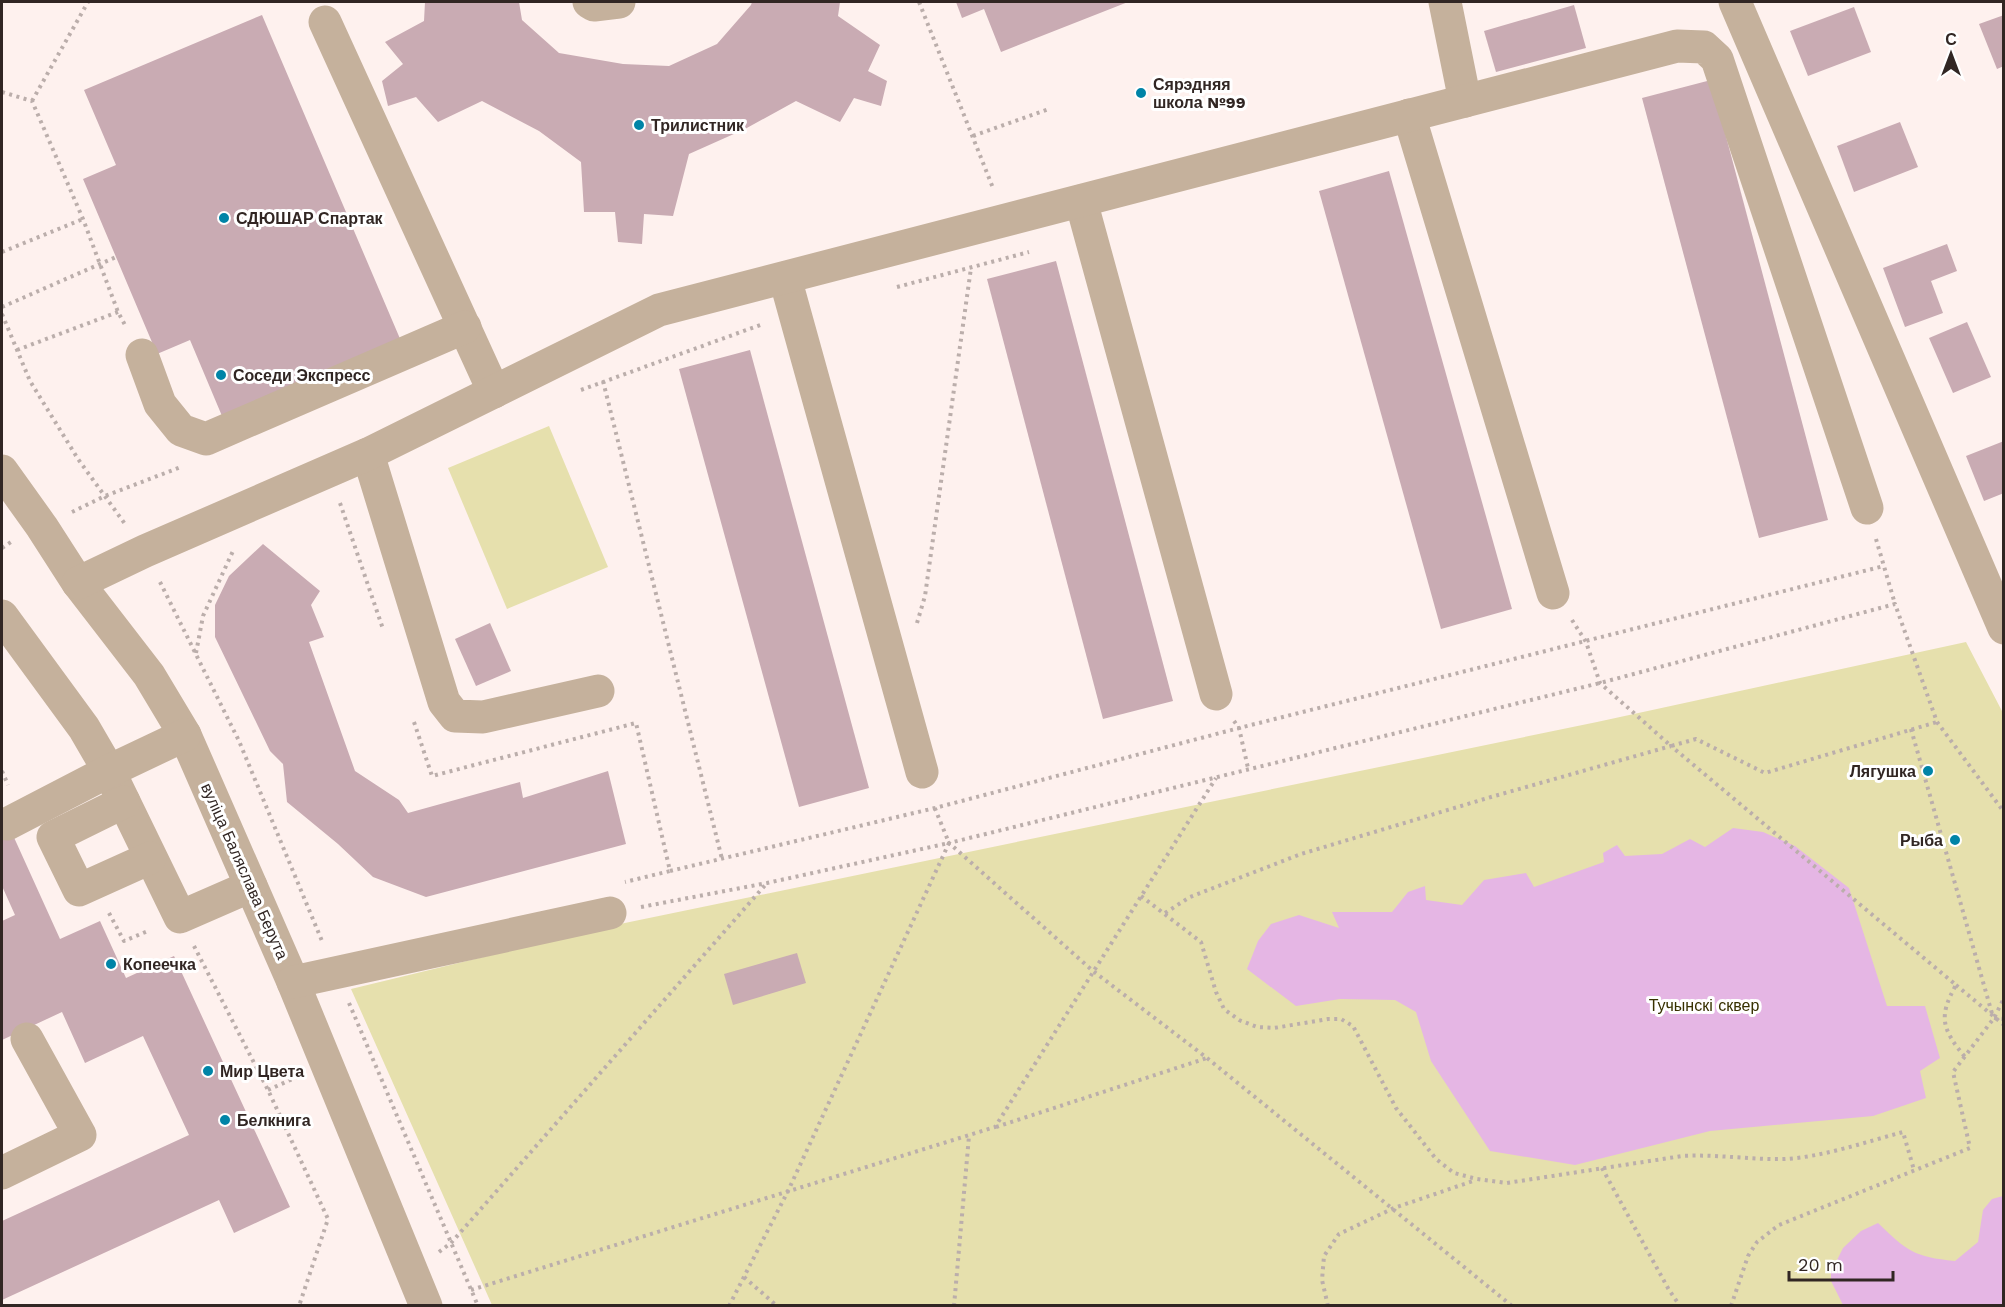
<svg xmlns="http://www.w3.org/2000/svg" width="2005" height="1307" font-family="'Work Sans',sans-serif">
	<rect width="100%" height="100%" fill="#fef1ee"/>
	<g fill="#e6e0ad">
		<path d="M549,426L608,567L507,609L448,468Z"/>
		<path d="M1966,642L2003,713V1305H492L351,989L620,924L1597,722Z"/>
	</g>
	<g fill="#e5b6e4">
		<path d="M1733,828L1763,832L1795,846L1849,888L1887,1006H1925L1940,1058L1920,1071L1926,1098L1873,1116L1710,1131L1575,1165L1490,1151L1431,1061L1416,1012L1395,1000L1340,999L1296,1006L1247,969L1258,941L1271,924L1299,915L1339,928L1332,912H1392L1408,892L1425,886L1426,900L1462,905L1484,880L1526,873L1534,887L1604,862L1603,853L1617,845L1625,856L1662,854L1690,839L1705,847Z"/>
		<path d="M2003,1196V1305H1843L1831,1281V1272L1843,1248L1861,1231L1878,1223C1907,1251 1914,1257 1955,1261L1978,1242L1983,1210L1992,1199Z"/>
	</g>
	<g fill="#c9abb3">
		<path d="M425,2H519L522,20L559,53L623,64L669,66L717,44L751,5L752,2H840L838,16L880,45L868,71L887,81L881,106L854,98L840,122L796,101L745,129L689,154L673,216L644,214L642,244L618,242L615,212H584L581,162L539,131L482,101L438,122L416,97L388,106L382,81L403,64L385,42L424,21Z"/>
		<path d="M956,2H1128L1001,52L984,9L962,18Z"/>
		<path d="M1574,5L1586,48L1496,72L1484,31Z"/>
		<path d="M1854,7L1871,52L1808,76L1790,31Z"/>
		<path d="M262,15L401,341L222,416L190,340L157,354L83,179L116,165L84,90Z"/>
		<path d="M2004,15V66L1997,69L1979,24Z"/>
		<path d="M1711,80L1828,520L1759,538L1642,98Z"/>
		<path d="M1900,122L1918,167L1854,192L1837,146Z"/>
		<path d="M1389,171L1512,609L1441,629L1319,191Z"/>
		<path d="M1947,244L1957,271L1931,281L1943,313L1905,327L1883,268Z"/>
		<path d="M1056,261L1173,701L1103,719L987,279Z"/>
		<path d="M1967,322L1991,377L1953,393L1929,338Z"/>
		<path d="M750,350L869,788L799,807L679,369Z"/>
		<path d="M2004,441V493L1984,501L1966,456Z"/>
		<path d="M263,544L320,591L311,605L324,637L309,642L355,771L399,800L408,813L520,782L523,798L608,771L626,844L426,897L373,877L338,844L287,802L283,764L270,751L215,637V605L229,576Z"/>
		<path d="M490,623L511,671L476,686L455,639Z"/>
		<path d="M2,811L60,939L100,921L126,978L174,956L290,1207L234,1233L219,1200L2,1300V1221L189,1135L143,1036L85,1063L62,1012L2,1040V921L15,915L2,886Z"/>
		<path d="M797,953L806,983L733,1005L724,974Z"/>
	</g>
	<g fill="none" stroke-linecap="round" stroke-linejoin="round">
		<g stroke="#bbaeab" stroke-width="4" stroke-dasharray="3 4.5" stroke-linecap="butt">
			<path d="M919,2L993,188"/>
			<path d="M2,92L32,101L83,219L118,312L125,325"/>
			<path d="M32,101L88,2"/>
			<path d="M973,136L1049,109"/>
			<path d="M2,252L83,219"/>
			<path d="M897,287L1029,252"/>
			<path d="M2,307L116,257"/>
			<path d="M2,314L30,381L78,459L125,524"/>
			<path d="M17,350L118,312"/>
			<path d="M603,381L722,859"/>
			<path d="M581,390L763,324"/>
			<path d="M340,503L383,629"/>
			<path d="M72,512L105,496L181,467"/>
			<path d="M1876,539L1895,604"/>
			<path d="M2,548L11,542"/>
			<path d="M160,582L239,741L322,941"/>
			<path d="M1572,620L1586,642L1600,683L1671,746L1696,739L1765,773L1937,722"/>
			<path d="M917,623L925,596L971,268"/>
			<path d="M196,653L203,616L233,551"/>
			<path d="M1234,721L1239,728L1248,768"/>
			<path d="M414,722L432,776L636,723L670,871L625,882"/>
			<path d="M1911,729L1993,1017"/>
			<path d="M2,771L8,785"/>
			<path d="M670,871L935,808L1239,728L1884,566"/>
			<path d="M1141,896L1201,942L1216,992L1224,1009L1239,1020L1257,1027L1274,1028L1328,1019H1341L1353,1026L1396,1108L1436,1159L1454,1173L1477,1179L1507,1183L1682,1156C1717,1154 1751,1160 1785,1159C1822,1157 1866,1142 1903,1132L1914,1170"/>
			<path d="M641,907L767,883L949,843"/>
			<path d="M109,913L124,941L148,931"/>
			<path d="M1165,913L1190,897L1301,854L1491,797L1671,746L1956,985C1938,1017 1942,1029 1965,1057"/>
			<path d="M194,946L268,1090L328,1219L299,1306"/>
			<path d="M1956,985L2004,1025"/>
			<path d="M349,1003L478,1306"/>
			<path d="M1994,1018L2004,1019"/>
			<path d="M268,1090L297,1077"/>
			<path d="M996,1127L1207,1058"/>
			<path d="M1602,1168L1669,1290L1680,1306"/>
			<path d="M439,1252L451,1243L767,883"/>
			<path d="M744,1277L777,1306"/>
			<path d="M471,1290L995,1127L1216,778"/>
			<path d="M729,1306L788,1191L949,843L934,806"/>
			<path d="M954,1306L969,1136"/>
			<path d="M1328,1306L1322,1280L1324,1256L1339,1234L1394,1208L1476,1180"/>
			<path d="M1512,1306L1207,1058L1093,971L949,843L1600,683L1895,604L1937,722L2004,812"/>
			<path d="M1731,1306L1748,1256L1757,1242L1779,1225L1970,1148L1953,1072L1994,1018L2004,998"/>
		</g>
		<g stroke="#c5b19c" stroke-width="33">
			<path d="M589,2L594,5L619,2"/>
			<path d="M1445,2L1465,101"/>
			<path d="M1735,2L2004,628"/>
			<path d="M325,22L494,392"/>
			<path d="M1409,115L1553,593"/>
			<path d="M1081,201L1216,694"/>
			<path d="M785,278L922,772"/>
			<path d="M142,355L160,404L181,430L206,439L465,327"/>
			<path d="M368,454L444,702L455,716L483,717L598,691"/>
			<path d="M2,471L42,527L78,583L149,675L185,735L293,982L426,1306"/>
			<path d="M78,583L145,551L368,454L659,310L1677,46L1704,47L1717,59L1867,508"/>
			<path d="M2,616L84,728L109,771L180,917L251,886"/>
			<path d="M124,802L53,837L79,890L150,858"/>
			<path d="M7,824L109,771L185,735"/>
			<path d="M293,982L610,913"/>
			<path d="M2,1173L80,1135L27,1039"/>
		</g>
	</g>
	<g fill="#0084a7" stroke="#fff" stroke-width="2">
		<circle cx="1141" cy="93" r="6"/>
		<circle cx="639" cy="125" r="6"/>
		<circle cx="224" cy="218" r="6"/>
		<circle cx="221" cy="375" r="6"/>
		<circle cx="1928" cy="771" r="6"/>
		<circle cx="1955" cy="840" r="6"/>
		<circle cx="111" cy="964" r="6"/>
		<circle cx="208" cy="1071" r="6"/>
		<circle cx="225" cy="1120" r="6"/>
	</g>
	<g text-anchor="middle" stroke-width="6" stroke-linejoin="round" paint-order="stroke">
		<g font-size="16" font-weight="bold" fill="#312623" stroke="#fff" text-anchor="start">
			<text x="1153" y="90">Сярэдняя<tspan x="1153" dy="18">школа №99</tspan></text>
			<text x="651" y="131">Трилистник</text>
			<text x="236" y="224">СДЮШАР Спартак</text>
			<text x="233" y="381">Соседи Экспресс</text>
			<text x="1916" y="777" text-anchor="end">Лягушка</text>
			<text x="1943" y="846" text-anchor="end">Рыба</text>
			<text x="123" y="970">Копеечка</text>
			<text x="220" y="1077">Мир Цвета</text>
			<text x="237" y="1126">Белкнига</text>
		</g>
		<g font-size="16" fill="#312623" stroke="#fff">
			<text transform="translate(245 871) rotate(66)" y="6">вуліца Баляслава Берута</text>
		</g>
		<g font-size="16" fill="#373100" stroke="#fff">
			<text x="1704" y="1011">Тучынскі сквер</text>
		</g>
	</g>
	<rect width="2005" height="1307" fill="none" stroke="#312623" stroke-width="6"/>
	<g transform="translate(1951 54)" stroke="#ffffff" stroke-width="4.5" paint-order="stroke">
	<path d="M0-4.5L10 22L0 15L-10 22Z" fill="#312623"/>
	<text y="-9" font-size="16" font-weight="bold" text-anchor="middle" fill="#312623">С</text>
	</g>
	<path d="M1789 1271v9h104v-9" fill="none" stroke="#312623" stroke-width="3"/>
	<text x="1798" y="1271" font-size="18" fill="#312623" stroke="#ffffff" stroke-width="4.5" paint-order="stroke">20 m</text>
</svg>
